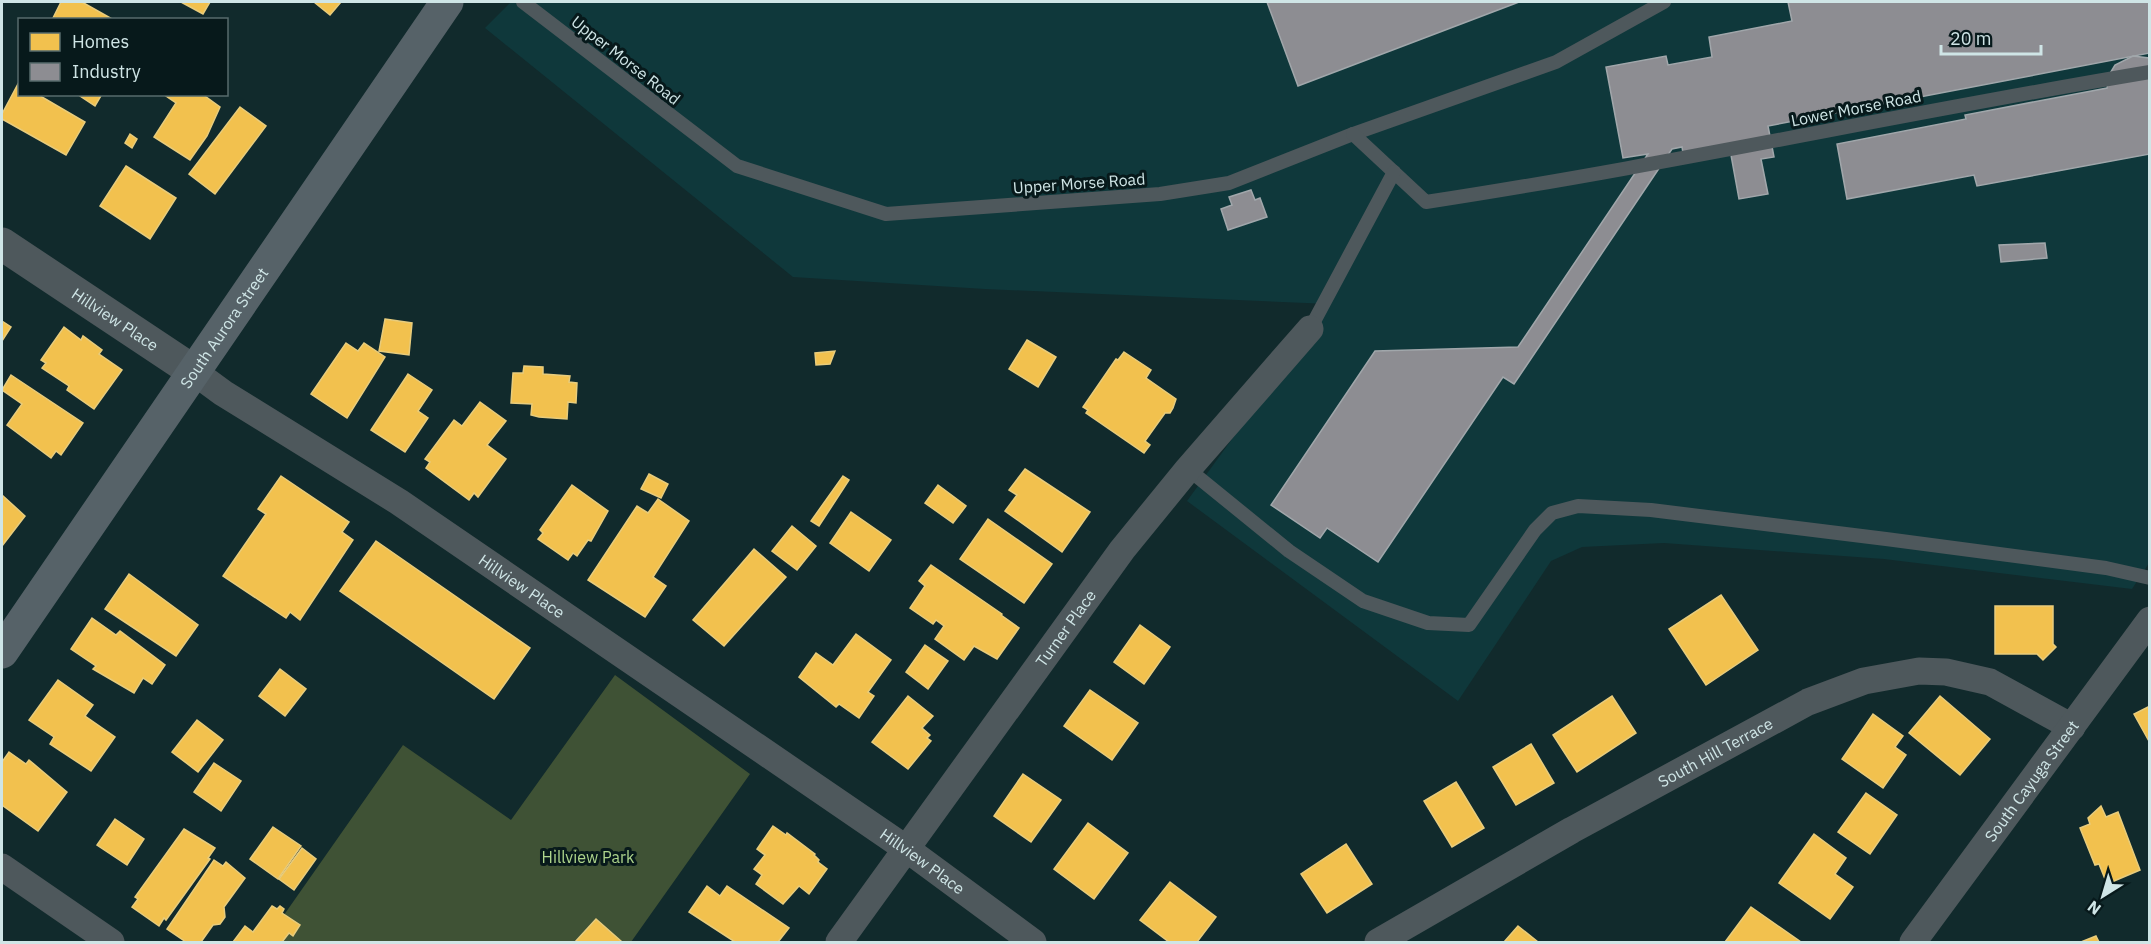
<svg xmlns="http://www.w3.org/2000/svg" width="2151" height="944" font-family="'IBM Plex Sans',sans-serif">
	<rect width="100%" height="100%" fill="#112a2c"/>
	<path fill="#0f383b" d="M511,2H2149V563L2132,589L1884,559L1664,543L1582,547L1551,561L1458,701L1187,501L1330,304L985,289L793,277L485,28Z"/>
	<path fill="#3f5235" d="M615,675L750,774L631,942H265L403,745L511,820Z"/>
	<g fill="#f2c14e" stroke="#e8cc7c" stroke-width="1.5">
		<path d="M61,2H82L114,20H52Z"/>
		<path d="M181,2H210L203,14Z"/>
		<path d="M314,2H341L330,15Z"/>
		<path d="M18,84L20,94H37L85,122L66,155L2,119V114Z"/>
		<path d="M77,94H102L95,106Z"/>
		<path d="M163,94H202L220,107L207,136L190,160L154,137L176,103Z"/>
		<path d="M240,107L266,126L215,194L189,174Z"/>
		<path d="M130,134L137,139L132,148L125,143Z"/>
		<path d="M126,166L176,198L150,239L100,206Z"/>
		<path d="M385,319L412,323L409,355L379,351Z"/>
		<path d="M2,321L11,327L2,341Z"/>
		<path d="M64,327L81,340L83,336L102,350L99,354L122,370L94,409L67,390L69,386L42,368L46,363L41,360Z"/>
		<path d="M1027,340L1056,357L1038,387L1009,369Z"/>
		<path d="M346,343L358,351L364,343L385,357L347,418L311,394Z"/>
		<path d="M835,351L830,364L816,365L815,353Z"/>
		<path d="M1124,352L1151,370L1146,378L1176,399L1173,408L1170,413H1165L1145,441L1150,445L1144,453L1086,413L1088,410L1083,407L1116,359L1118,360Z"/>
		<path d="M524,366L543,367V374L570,376L569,382L577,383L576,403L568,402L567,419L539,417L531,415L532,404L511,403L513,373H523Z"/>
		<path d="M408,374L432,390L418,411L428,418L405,452L371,430Z"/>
		<path d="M11,375L83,423L61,455L56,451L51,458L7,425L22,404L2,390Z"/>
		<path d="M480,402L506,421L487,445L506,459L478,497L474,493L469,500L426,468L430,462L425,459L454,420L462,426Z"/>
		<path d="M1025,469L1090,512L1062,552L1005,511L1017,495L1009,490Z"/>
		<path d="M649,474L668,484L661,498L641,489Z"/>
		<path d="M281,476L349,522L342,532L353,540L300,620L290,612L286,618L223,576L266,514L258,509Z"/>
		<path d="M843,476L849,480L819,526L811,521Z"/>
		<path d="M572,485L608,511L591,541L588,540L577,556L573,553L568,560L538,539L543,533L540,530Z"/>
		<path d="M938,485L966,506L953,523L925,503Z"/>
		<path d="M2,495L25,516L2,546Z"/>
		<path d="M658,499L689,521L653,577L666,586L645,617L588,580L637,506L648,513Z"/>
		<path d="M851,512L891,540L869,571L830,543Z"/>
		<path d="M988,519L1052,564L1024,603L960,559Z"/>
		<path d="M792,526L816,546L797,570L772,551Z"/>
		<path d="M376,541L530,648L494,699L340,591Z"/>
		<path d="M754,549L786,577L724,646L693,620Z"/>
		<path d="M931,565L1002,614L1001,615L1019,628L997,659L974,646L964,660L935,639L944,626L936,620L933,624L910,608L925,586L919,581Z"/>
		<path d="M129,574L198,625L176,656L105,609Z"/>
		<path d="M1721,595L1758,650L1706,685L1669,629Z"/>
		<path d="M1995,606H2053V644L2056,647L2043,660L2037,654H1995Z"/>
		<path d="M92,618L116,635L120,631L165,665L152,684L143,678L134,693L93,669L96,666L71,649Z"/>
		<path d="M1140,625L1170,647L1144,684L1114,662Z"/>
		<path d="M856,634L891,660L868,692L874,696L859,718L839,704L836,707L799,677L816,653L833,665Z"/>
		<path d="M925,645L948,661L928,689L906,672Z"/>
		<path d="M280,669L306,689L285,716L259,696Z"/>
		<path d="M58,680L93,705L85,716L115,737L91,771L50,744L54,737L29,720Z"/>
		<path d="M1090,690L1138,723L1112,760L1064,726Z"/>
		<path d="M908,696L933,716L922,728L930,735L927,738L931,741L908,769L872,742Z"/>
		<path d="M1612,696L1636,733L1577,772L1553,735Z"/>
		<path d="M1940,696L1990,739L1960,775L1909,733Z"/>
		<path d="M2150,706V743L2134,714Z"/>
		<path d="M1873,714L1903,736L1895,747L1906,755L1883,788L1842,759Z"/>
		<path d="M197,720L223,740L198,772L172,752Z"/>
		<path d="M1531,744L1554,783L1516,805L1493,767Z"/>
		<path d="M9,752L26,764L29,760L67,792L38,831L2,805V762Z"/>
		<path d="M214,763L241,781L221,811L194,792Z"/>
		<path d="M1023,774L1061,800L1031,842L994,816Z"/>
		<path d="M1456,782L1484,828L1452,847L1424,801Z"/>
		<path d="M1866,793L1897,815L1870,854L1838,832Z"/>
		<path d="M2101,806L2106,817L2118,812L2140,870L2107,884L2099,864L2095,865L2080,828L2090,824L2088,818Z"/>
		<path d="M115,819L144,839L127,865L97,845Z"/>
		<path d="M1088,823L1128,853L1094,899L1054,869Z"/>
		<path d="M773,826L786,835L787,833L815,854L814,855L819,860L818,862L827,869L809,894L799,886L783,904L756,884L762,875L754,869L765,855L757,849Z"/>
		<path d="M273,827L301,846L278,879L250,859Z"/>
		<path d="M184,829L215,848L208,858L210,859L166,920L164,918L159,926L132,907L138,899L135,897Z"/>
		<path d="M1814,834L1846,858L1835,874L1853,887L1830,919L1779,883Z"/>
		<path d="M1346,844L1372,884L1327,913L1301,874Z"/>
		<path d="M302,848L316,859L294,890L279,879Z"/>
		<path d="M214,860L223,866L226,862L245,878L224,907L225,917L220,924L213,925L201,942H186L167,929Z"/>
		<path d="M1170,882L1216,917L1197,942H1169L1140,920Z"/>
		<path d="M707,886L720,896L727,886L789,928L778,942H735L689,912Z"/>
		<path d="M272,906L277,909L280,906L284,909L282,913L300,925L293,936L289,933L282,942H233L245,926L253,932Z"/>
		<path d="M1751,907L1801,942H1725Z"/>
		<path d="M596,919L621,941L619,942H575Z"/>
		<path d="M1518,926L1538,942H1504Z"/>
		<path d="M2096,936L2099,942H2081Z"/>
	</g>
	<g fill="#8d8d92" stroke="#a1a7ab" stroke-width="1.5">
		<path d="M1267,2H1519L1298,86Z"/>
		<path d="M1788,2H2150V53L1768,126L1774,157L1761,159L1768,194L1739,199L1729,144L1683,153L1682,147L1672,149L1514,384L1503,377L1378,562L1327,528L1320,538L1271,505L1375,351L1518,347L1648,154L1623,158L1606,67L1666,56L1668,65L1712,57L1709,37L1792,21Z"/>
		<path d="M2133,56L2149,58L2150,154L1977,186L1974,175L1847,199L1837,144L1966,119L1965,115L2107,88L2109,75L2115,65Z"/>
		<path d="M1251,190L1255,200L1260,198L1267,217L1228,230L1221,209L1232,205L1229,197Z"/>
		<path d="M2045,243L2047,258L2001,262L1999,245Z"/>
	</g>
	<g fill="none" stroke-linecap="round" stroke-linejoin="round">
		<g stroke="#4e585c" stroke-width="14">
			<path d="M523,2L737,166L886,214L1160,194L1229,183L1353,134L1556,62L1664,2"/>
			<path d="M1353,134L1426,202C1669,165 1908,112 2150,72"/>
			<path d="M1310,329L1394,172"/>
			<path d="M1188,469L1289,551L1363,601L1428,623L1469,625L1535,530L1552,513L1578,506L1651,510L1886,539L2106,568L2150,578"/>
		</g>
		<g stroke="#4e585c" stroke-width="27">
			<path id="s1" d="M193,371L223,393L399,502L908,850L1033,942"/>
			<path d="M2,867L111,942"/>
			<path id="s2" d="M839,942L1122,550L1188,469L1310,329"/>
			<path id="s3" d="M1378,942L1572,830L1808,702L1864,681L1919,671L1946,672L1990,682L2072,727"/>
			<path id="s4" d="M1913,942L2150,620"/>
		</g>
		<path stroke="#4e585c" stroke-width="33" id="s5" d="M2,244L193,371"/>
		<path stroke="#566268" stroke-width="33" id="s6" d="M2,652L447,2"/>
	</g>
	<g text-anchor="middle" stroke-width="6" stroke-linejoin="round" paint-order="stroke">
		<g font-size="16" fill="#cfe5e6" stroke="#07191b">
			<text transform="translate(626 60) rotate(38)" y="6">Upper Morse Road</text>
			<text transform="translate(1856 108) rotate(-11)" y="6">Lower Morse Road</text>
			<text transform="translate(1079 183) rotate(-4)" y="6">Upper Morse Road</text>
			<text dy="6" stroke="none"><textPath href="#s5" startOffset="136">Hillview Place</textPath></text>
			<text dy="6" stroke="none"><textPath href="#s6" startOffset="393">South Aurora Street</textPath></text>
			<text dy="6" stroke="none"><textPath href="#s1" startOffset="393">Hillview Place</textPath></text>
			<text dy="6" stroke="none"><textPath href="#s2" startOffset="387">Turner Place</textPath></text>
			<text dy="6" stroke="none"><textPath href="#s3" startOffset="387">South Hill Terrace</textPath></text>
			<text dy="6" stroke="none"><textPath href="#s4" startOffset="200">South Cayuga Street</textPath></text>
			<text dy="6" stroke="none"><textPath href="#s1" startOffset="879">Hillview Place</textPath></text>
		</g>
		<g font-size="16" fill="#aed58c" stroke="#07191b">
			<text x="588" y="863">Hillview Park</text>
		</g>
	</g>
	<rect width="2151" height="944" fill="none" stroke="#cfe5e6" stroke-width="6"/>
	<rect x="18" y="18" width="210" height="78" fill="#07191b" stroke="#576b6c" stroke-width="1.5"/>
	<rect x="30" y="33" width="30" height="18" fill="#f2c14e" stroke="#576b6c" stroke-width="1.5"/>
	<text x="72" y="48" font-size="18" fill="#cfe5e6">Homes</text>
	<rect x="30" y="63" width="30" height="18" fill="#8d8d92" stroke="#576b6c" stroke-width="1.5"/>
	<text x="72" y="78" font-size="18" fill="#cfe5e6">Industry</text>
	<g transform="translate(2103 896) rotate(217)" stroke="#07191b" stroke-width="4.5" paint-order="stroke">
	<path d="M0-4.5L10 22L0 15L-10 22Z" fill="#cfe5e6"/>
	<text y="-9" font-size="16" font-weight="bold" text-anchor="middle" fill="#cfe5e6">N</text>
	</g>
	<path d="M1941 45v9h100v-9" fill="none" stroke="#cfe5e6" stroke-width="3"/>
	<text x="1950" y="45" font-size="18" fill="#cfe5e6" stroke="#07191b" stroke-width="4.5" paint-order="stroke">20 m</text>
</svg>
